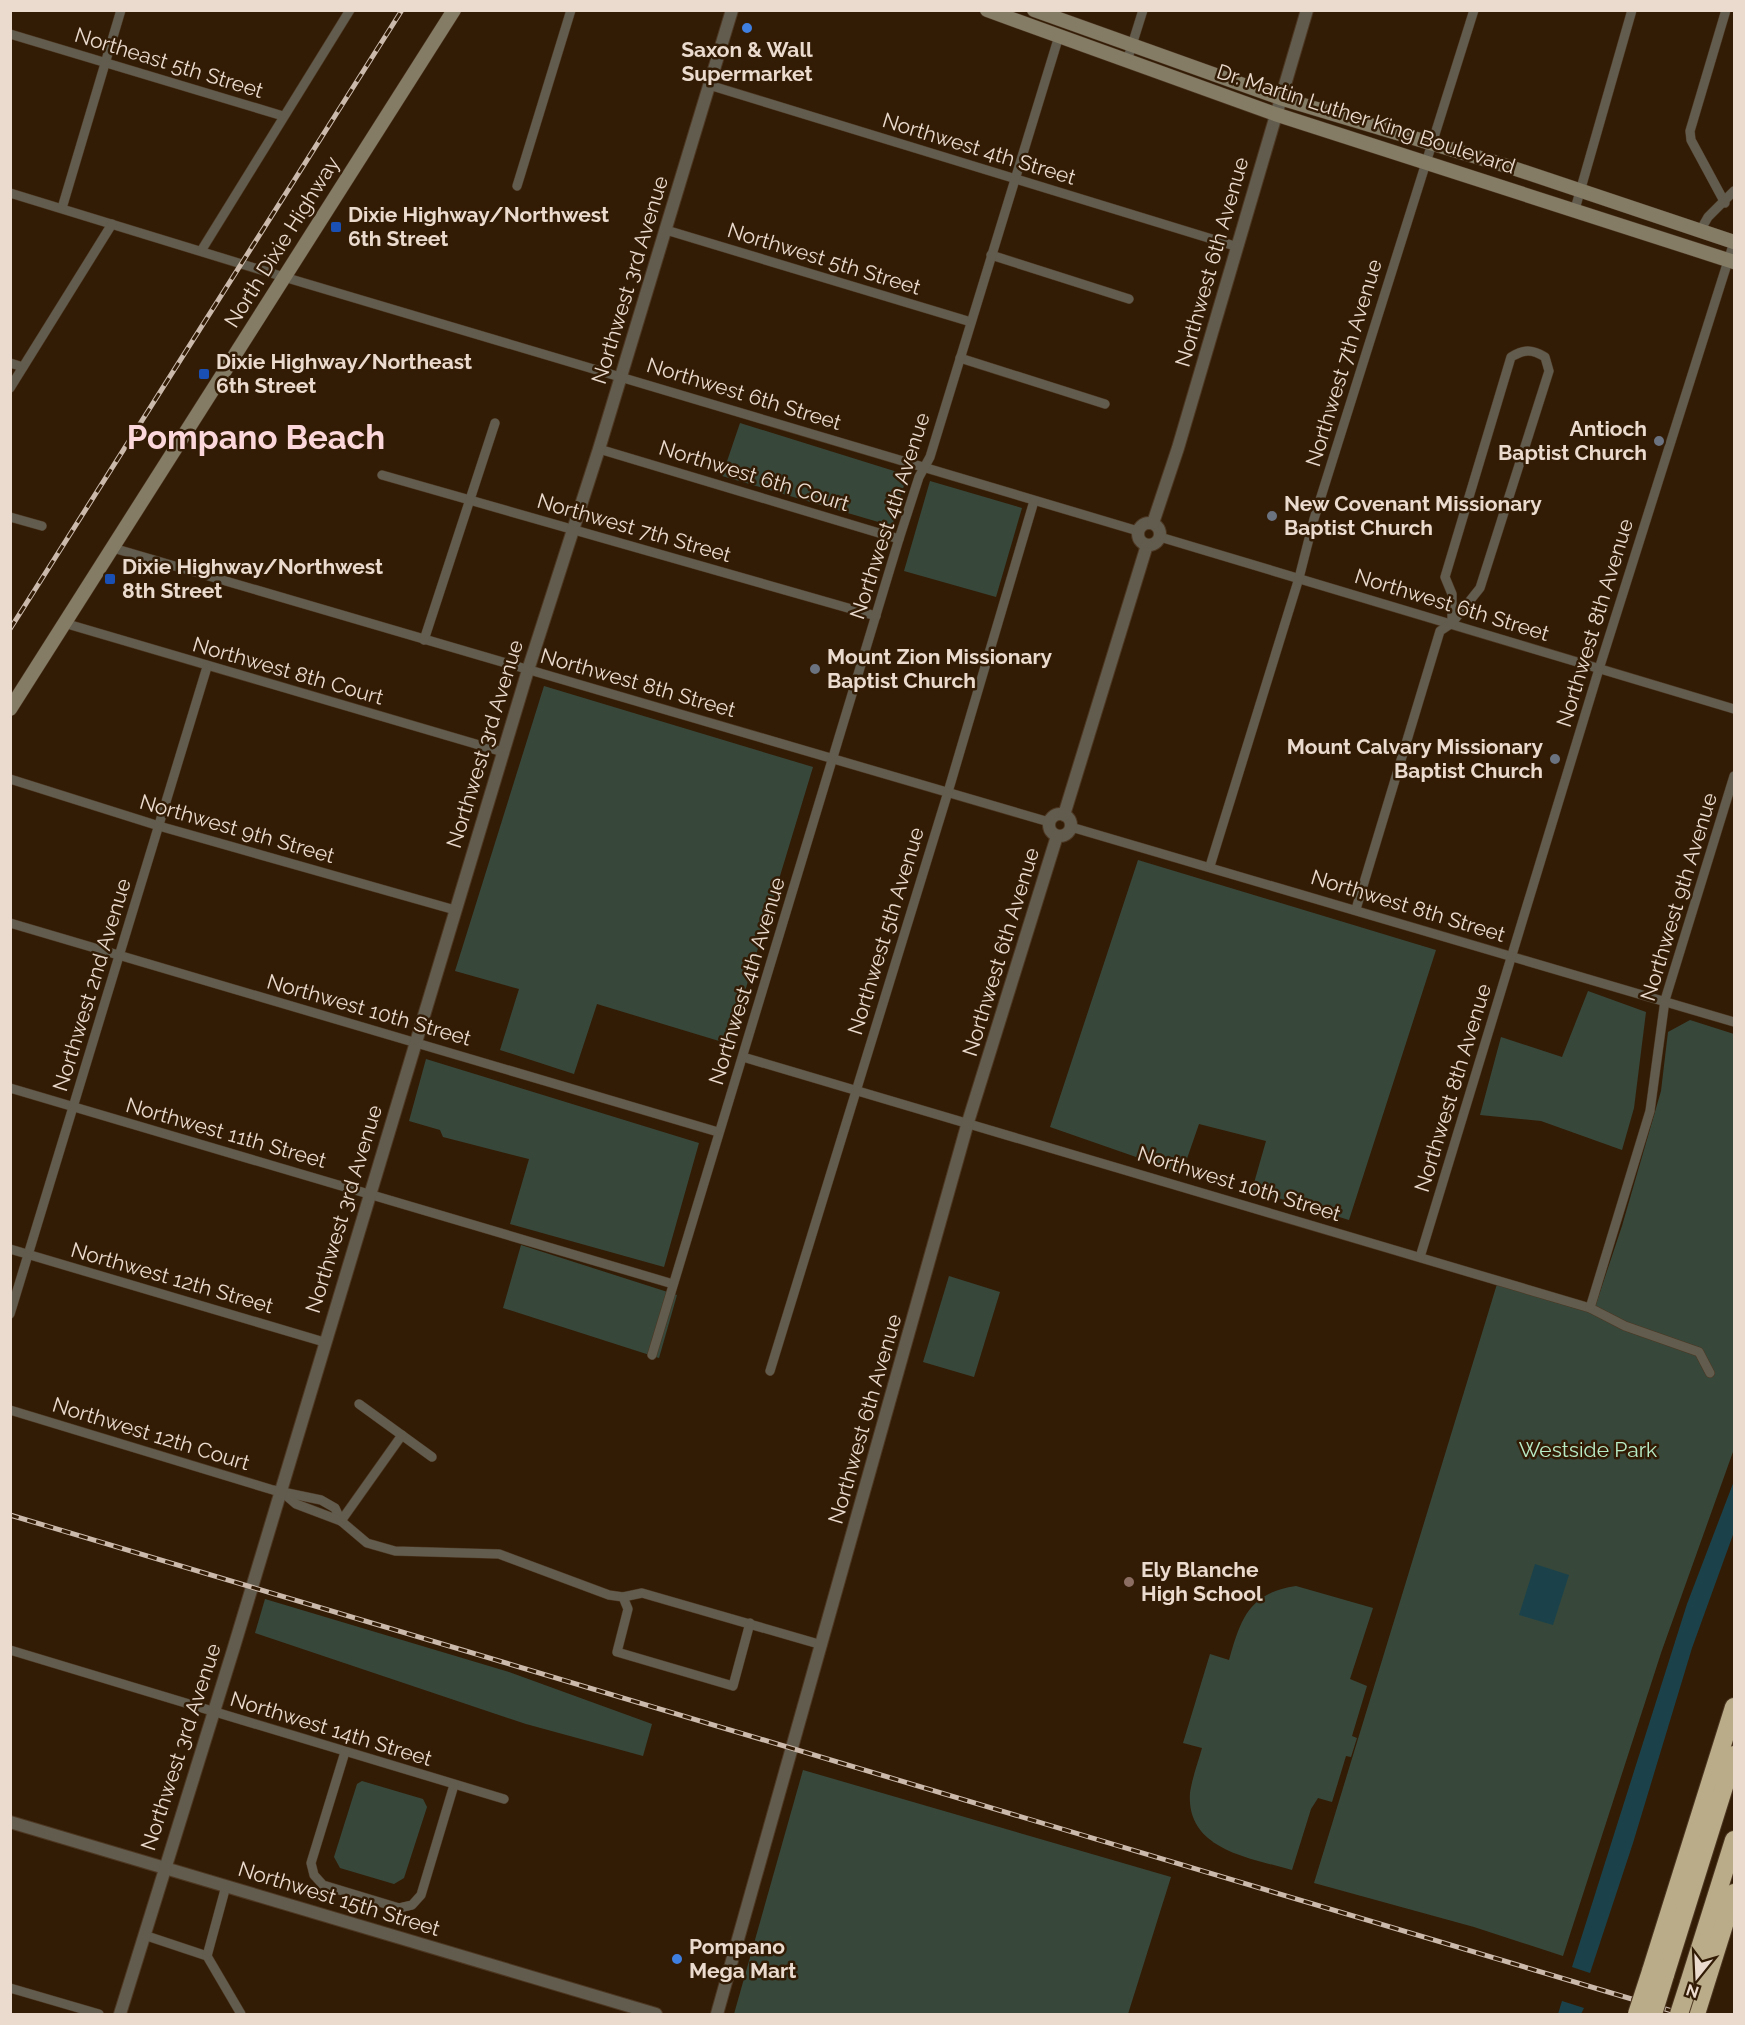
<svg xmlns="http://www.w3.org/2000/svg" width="1745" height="2025" font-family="Raleway,sans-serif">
	<rect width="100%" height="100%" fill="#331c06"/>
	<g fill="#37483b">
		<path d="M740,423L907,475L892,526L722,476Z"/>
		<path d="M930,481L1022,508L996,597L904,571Z"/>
		<path d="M544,686L813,767L729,1044L597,1004L574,1074L500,1050L519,989L455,971Z"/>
		<path d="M1138,860L1436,950L1349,1220L1252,1190L1266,1141L1199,1124L1182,1173L1050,1127Z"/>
		<path d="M1588,991L1646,1012L1634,1108L1622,1150L1541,1121L1480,1115L1501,1037L1562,1057Z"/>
		<path d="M1690,1020L1734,1034V1449L1661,1653L1563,1956L1474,1927L1314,1883L1497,1284L1593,1313L1622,1226L1661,1091L1668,1032Z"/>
		<path d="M426,1059L699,1143L664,1267L510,1224L529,1159L443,1137L440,1130L409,1121Z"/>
		<path d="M521,1245L677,1295L659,1358L503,1308Z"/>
		<path d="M949,1276L1000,1292L974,1377L923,1362Z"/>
		<path d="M1296,1586L1373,1608L1350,1679L1367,1686L1352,1736L1357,1738L1351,1757L1346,1756L1332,1802L1318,1798L1311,1809L1292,1870C1251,1858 1186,1850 1190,1793C1192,1779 1198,1762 1202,1748L1183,1743L1210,1654L1229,1660C1241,1618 1249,1593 1296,1586Z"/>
		<path d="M265,1599L509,1672L652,1724L643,1756L526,1724L255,1633Z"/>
		<path d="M803,1770L1171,1877L1128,2014H734Z"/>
		<path d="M362,1781L423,1799L427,1807L404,1878L394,1884L340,1868L334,1857L357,1784Z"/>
	</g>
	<g fill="#1b424a">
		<path d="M1734,1481V1532L1692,1648L1633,1843L1590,1973L1572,1967L1687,1604Z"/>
		<path d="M1535,1564L1569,1575L1553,1625L1519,1615Z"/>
		<path d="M1562,2001L1584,2008L1581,2014H1558Z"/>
	</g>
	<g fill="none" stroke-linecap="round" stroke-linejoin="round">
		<g stroke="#4d3722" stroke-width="10">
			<g id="minor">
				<path d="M10,34L283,116"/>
				<path d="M1127,61L1143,10"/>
				<path d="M709,85L1238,247"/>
				<path d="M517,186L571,10"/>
				<path d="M10,193L284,277L1138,531"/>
				<path d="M1725,203L1691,140L1690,131L1726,10"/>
				<path d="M62,208L121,10"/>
				<path d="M1575,209L1632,10"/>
				<path d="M666,230L971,322"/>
				<path d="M1700,231L1708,217L1734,191"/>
				<path d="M201,251L350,10"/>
				<path d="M991,255L1129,299"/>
				<path d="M960,358L1105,404"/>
				<path d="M10,363L23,367"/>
				<path d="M10,388L112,224"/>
				<path d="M599,449L899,539"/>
				<path d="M382,475L876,616"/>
				<path d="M10,517L42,526"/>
				<path d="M1160,537L1734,709"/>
				<path d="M113,548L1049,822"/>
				<path d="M64,623L503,752"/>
				<path d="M424,640L495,423"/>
				<path d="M10,779L159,826L455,910"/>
				<path d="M1071,827L1734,1022"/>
				<path d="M1210,866L1299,578L1314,519L1474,10"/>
				<path d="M1356,909L1440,631L1452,623L1480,588L1549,371L1545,357C1532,349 1524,349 1511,357L1445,577L1452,594V623"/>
				<path d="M10,923L718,1132"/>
				<path d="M743,1057L1590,1308L1625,1326L1699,1352L1710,1373"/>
				<path d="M10,1088L673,1284"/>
				<path d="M10,1249L324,1342"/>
				<path d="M1420,1257L1599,669L1734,242"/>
				<path d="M1590,1308L1650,1111L1665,1000L1734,776"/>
				<path d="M10,1314L207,667"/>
				<path d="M652,1355L899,539L919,477L930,457L1059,36"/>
				<path d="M770,1371L948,792L1034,501"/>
				<path d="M359,1404L432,1457"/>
				<path d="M10,1410L273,1490L321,1500L335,1508L341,1521L367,1543L395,1551L499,1554L609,1595L623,1597L642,1593L822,1645"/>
				<path d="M282,1492L296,1504L341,1521"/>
				<path d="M341,1521L402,1435"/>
				<path d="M623,1597L628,1609L617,1652L733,1686L750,1623"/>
				<path d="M10,1650L504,1799"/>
				<path d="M345,1752L311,1863L314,1875L323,1885L399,1908L412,1905L421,1895L454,1785"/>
				<path d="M144,1935L207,1956L241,2014"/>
				<path d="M207,1956L226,1886"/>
				<path d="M10,1988L99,2014"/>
			</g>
		</g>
		<g stroke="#4d3722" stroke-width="14">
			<g id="tertiary">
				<circle cx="1149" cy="534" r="11"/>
				<path d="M1153,523L1178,448L1307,10"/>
				<circle cx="1060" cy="825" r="11"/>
				<path d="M1064,815L1147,545"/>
				<path d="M10,1822L656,2014"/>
				<path d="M120,2014L234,1647L528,670L599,449L732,10"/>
				<path d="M717,2014L968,1122L1057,836"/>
			</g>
		</g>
		<g stroke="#4d3722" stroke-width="15">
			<g id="secondary">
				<path d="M987,10L1275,114L1734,262"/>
				<path d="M1034,10L1280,98L1507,166L1734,242"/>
				<path d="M10,709L454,10"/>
			</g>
		</g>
		<g stroke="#4d3722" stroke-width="20">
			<g id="motorway">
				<path d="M1651,1971L1734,1707"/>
				<path d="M1665,1975L1734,1755"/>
				<path d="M1689,1983L1734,1840"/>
				<path d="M1696,2014L1734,1893"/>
			</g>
		</g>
		<use href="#minor" stroke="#615c4e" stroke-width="9"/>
		<use href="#tertiary" stroke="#615c4e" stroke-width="12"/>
		<use href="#secondary" stroke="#857c66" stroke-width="14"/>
		<use href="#motorway" stroke="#baac89" stroke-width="18"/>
		<g stroke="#cbbaac" stroke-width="5">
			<g id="rail">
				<path d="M10,629L402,10"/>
				<path d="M10,1515L1682,2014"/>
			</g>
		</g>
		<use href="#rail" stroke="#331c06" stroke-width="3" stroke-dasharray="9" stroke-linecap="butt"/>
		<g stroke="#4d3722" stroke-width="20" stroke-linecap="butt">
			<g id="motorway-bridge">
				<path d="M1637,2014L1651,1971"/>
				<path d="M1653,2014L1665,1975"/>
				<path d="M1679,2014L1689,1983"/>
			</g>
		</g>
		<use href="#motorway-bridge" stroke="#baac89" stroke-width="18"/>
	</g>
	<g fill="#3f7fe0" stroke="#331c06" stroke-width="2">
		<circle cx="747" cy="28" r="6"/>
		<circle cx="677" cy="1959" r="6"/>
	</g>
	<g fill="#1a4fb4" stroke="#331c06" stroke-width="2">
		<rect x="330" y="221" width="12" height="12" rx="3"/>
		<rect x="198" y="368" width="12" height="12" rx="3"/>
		<rect x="104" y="573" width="12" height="12" rx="3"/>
	</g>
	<g fill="#6b7280" stroke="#331c06" stroke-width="2">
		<circle cx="1659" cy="441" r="6"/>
		<circle cx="1272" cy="516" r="6"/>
		<circle cx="815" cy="669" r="6"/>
		<circle cx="1555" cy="759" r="6"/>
	</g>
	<circle fill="#8d6e63" stroke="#331c06" stroke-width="2" cx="1129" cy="1582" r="6"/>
	<g text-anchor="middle" stroke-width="5" stroke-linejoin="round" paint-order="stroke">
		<g font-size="21" font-weight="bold" fill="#ebdbce" stroke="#331c06" text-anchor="start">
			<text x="747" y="57" text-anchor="middle">Saxon &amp; Wall<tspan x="747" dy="24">Supermarket</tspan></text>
			<text x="348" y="222">Dixie Highway/Northwest<tspan x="348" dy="24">6th Street</tspan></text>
			<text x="216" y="369">Dixie Highway/Northeast<tspan x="216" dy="24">6th Street</tspan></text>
			<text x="1647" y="436" text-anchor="end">Antioch<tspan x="1647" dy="24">Baptist Church</tspan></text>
			<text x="1284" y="511">New Covenant Missionary<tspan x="1284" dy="24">Baptist Church</tspan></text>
			<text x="122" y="574">Dixie Highway/Northwest<tspan x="122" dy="24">8th Street</tspan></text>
			<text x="827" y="664">Mount Zion Missionary<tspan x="827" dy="24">Baptist Church</tspan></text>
			<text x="1543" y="754" text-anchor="end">Mount Calvary Missionary<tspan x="1543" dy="24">Baptist Church</tspan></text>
			<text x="1141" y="1577">Ely Blanche<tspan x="1141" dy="24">High School</tspan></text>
			<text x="689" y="1954">Pompano<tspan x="689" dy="24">Mega Mart</tspan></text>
		</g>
		<g font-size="21" fill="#ebdbce" stroke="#331c06">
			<text transform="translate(169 63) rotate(17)" y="7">Northeast 5th Street</text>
			<text transform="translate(1366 119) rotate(18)" y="7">Dr. Martin Luther King Boulevard</text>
			<text transform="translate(979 149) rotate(17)" y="7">Northwest 4th Street</text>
			<text transform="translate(282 242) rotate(-58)" y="7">North Dixie Highway</text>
			<text transform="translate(824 259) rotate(17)" y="7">Northwest 5th Street</text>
			<text transform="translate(1212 262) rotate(-74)" y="7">Northwest 6th Avenue</text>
			<text transform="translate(630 280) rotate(-73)" y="7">Northwest 3rd Avenue</text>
			<text transform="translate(1344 363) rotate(-73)" y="7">Northwest 7th Avenue</text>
			<text transform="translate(744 394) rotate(17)" y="7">Northwest 6th Street</text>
			<text transform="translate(754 476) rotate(17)" y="7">Northwest 6th Court</text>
			<text transform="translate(890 516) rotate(-72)" y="7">Northwest 4th Avenue</text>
			<text transform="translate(634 528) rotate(16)" y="7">Northwest 7th Street</text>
			<text transform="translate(1452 605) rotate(17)" y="7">Northwest 6th Street</text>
			<text transform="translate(1595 623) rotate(-73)" y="7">Northwest 8th Avenue</text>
			<text transform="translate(288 671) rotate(16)" y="7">Northwest 8th Court</text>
			<text transform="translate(638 683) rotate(16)" y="7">Northwest 8th Street</text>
			<text transform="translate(485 744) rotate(-73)" y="7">Northwest 3rd Avenue</text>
			<text transform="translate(237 829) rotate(16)" y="7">Northwest 9th Street</text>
			<text transform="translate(1679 897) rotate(-73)" y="7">Northwest 9th Avenue</text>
			<text transform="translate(1408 906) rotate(17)" y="7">Northwest 8th Street</text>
			<text transform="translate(886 931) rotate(-73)" y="7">Northwest 5th Avenue</text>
			<text transform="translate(1001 952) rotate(-73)" y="7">Northwest 6th Avenue</text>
			<text transform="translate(747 981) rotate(-73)" y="7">Northwest 4th Avenue</text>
			<text transform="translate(92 985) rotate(-73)" y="7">Northwest 2nd Avenue</text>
			<text transform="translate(369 1010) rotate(16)" y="7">Northwest 10th Street</text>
			<text transform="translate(1453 1088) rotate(-73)" y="7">Northwest 8th Avenue</text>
			<text transform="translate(226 1133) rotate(16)" y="7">Northwest 11th Street</text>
			<text transform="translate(1239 1184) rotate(17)" y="7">Northwest 10th Street</text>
			<text transform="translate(344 1209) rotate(-73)" y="7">Northwest 3rd Avenue</text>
			<text transform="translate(172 1278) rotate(16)" y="7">Northwest 12th Street</text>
			<text transform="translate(865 1419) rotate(-74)" y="7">Northwest 6th Avenue</text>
			<text transform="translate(151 1434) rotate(17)" y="7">Northwest 12th Court</text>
			<text transform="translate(331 1729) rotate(17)" y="7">Northwest 14th Street</text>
			<text transform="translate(181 1747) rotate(-72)" y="7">Northwest 3rd Avenue</text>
			<text transform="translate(339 1899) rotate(17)" y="7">Northwest 15th Street</text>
		</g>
		<g font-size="21" fill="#b8edc7" stroke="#331c06">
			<text x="1588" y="1457">Westside Park</text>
		</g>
		<g font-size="33" font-weight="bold" fill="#fbd7dc" stroke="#331c06">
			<text x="256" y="449">Pompano Beach</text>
		</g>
	</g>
	<rect width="1745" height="2025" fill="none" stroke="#ebdbce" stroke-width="24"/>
	<g transform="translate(1697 1977) rotate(198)" stroke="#331c06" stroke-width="4.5" paint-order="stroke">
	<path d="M0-4.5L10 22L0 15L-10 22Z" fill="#ebdbce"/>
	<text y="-9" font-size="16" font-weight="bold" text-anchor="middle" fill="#ebdbce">N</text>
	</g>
</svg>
